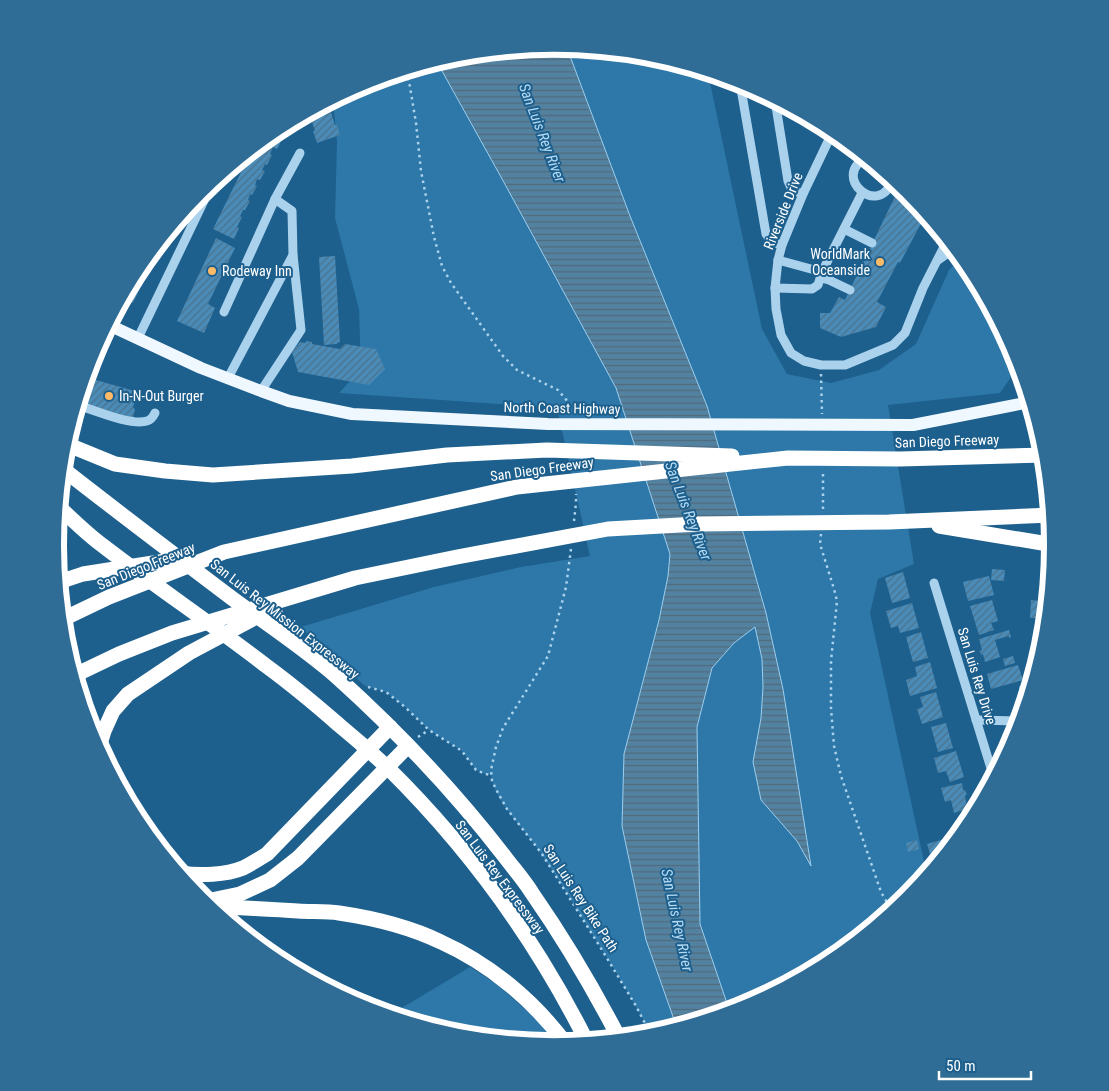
<svg xmlns="http://www.w3.org/2000/svg" width="1109" height="1091" font-family="'Roboto Condensed',sans-serif">
	<defs>
		<pattern id="water-rules" width="6" height="5" patternUnits="userSpaceOnUse" patternTransform="scale(1.25)"><rect width="6" height="5" fill="#5382a1"/><path d="M0 2.5h6" fill="none" stroke="#506a7b"/></pattern>
		<pattern id="building-hatch" width="6" height="6" patternUnits="userSpaceOnUse" patternTransform="scale(1.25)"><rect width="6" height="6" fill="#4a8bb7"/><path d="M-1 1l2-2M0 6l6-6M5 7l2-2" fill="none" stroke="#4b728c"/></pattern>
	</defs>
	<rect width="100%" height="100%" fill="#1d5f8d"/>
	<g fill="#2d78a8">
		<path d="M567,48L652,56L708,73L762,329L787,374L831,383L879,370L916,344L949,270L961,258L970,268L988,302L1011,377L1000,393L888,405L914,564L878,579L870,613L927,875L907,899L832,961L745,1007L730,1012L700,924L697,727L712,668L734,643L755,627L762,659L763,687L761,718V800L797,841L811,864L766,613L707,406L630,216Z"/>
		<path d="M437,62L501,177L616,388L670,554L668,576L659,620L624,754L622,826L646,940L677,1028L651,1035C632,997 610,962 587,926C573,902 558,878 542,855C527,832 494,802 491,775L485,774L476,770L462,751L429,730L405,707L386,692L365,686L321,647L301,627L434,587L521,567L590,556L557,408L339,393L361,369L359,309L335,218L337,142L333,101L364,84Z"/>
		<path d="M470,967L495,983L549,1030L557,1044L457,1035L390,1015Z"/>
	</g>
	<path fill="url(#water-rules)" stroke="#9dcfef" d="M555,46L567,48L630,216L707,406L766,613L783,689L811,866L797,841L761,800L753,762L761,718L763,687L762,659L755,627L734,643L712,668L697,727L700,924L730,1012L677,1028L646,940L622,826L624,754L659,620L668,576L670,554L616,388L501,177L437,62L457,56Z"/>
	<g fill="url(#building-hatch)">
		<path d="M328,103L335,125H337L340,135L317,143L313,131H315L309,113Z"/>
		<path d="M282,128L281,129L284,131L282,134L284,135L277,149L273,147L270,154L272,155L267,165L265,164L262,170L265,171L260,180L257,179L255,185L257,186L252,195L250,194L248,200L250,201L245,210H243L240,216L242,217L237,227L239,228L234,239L213,229L251,152L277,130Z"/>
		<path d="M900,186L908,193L926,214L900,263L898,262L877,302L886,307L876,327L841,337L820,328V313H830L839,297L845,300Z"/>
		<path d="M164,238L133,303L123,298L140,268Z"/>
		<path d="M216,238L235,248L208,304L215,308L204,333L177,321Z"/>
		<path d="M335,256L340,342L337,343V344L324,345L319,257Z"/>
		<path d="M306,341L312,342V344L340,349L345,344L376,349L385,369L369,385L298,372L292,352L300,342L306,343Z"/>
		<path d="M89,378L138,392L133,407L135,410L133,417L115,421L83,412L86,401L80,400L83,389H85Z"/>
		<path d="M992,569L1005,570L1004,581L991,580Z"/>
		<path d="M903,572L910,598L892,603L885,578Z"/>
		<path d="M989,576L994,595L968,601L963,582Z"/>
		<path d="M1042,591H1049L1047,615L1042,614V618H1030L1031,600L1042,601Z"/>
		<path d="M992,600L998,621L991,623L994,630L979,635L970,606Z"/>
		<path d="M912,603L919,628L900,633L898,626L891,628L886,611Z"/>
		<path d="M1009,630L1011,637L1009,638V636L995,640L1000,657L985,662L983,654L981,655L980,651L982,650L979,639Z"/>
		<path d="M921,632L928,658L913,662L906,637Z"/>
		<path d="M1013,656L1015,663L1005,666L1003,659Z"/>
		<path d="M930,662L937,688L910,696L906,680L917,676L915,667Z"/>
		<path d="M1018,665L1023,680L991,689L987,674Z"/>
		<path d="M1019,686H1028L1027,698H1019Z"/>
		<path d="M936,692L943,717L922,724L917,709L923,707L920,697Z"/>
		<path d="M946,723L953,748L938,752L931,727Z"/>
		<path d="M956,751L964,777L950,782L946,771L938,773L934,758Z"/>
		<path d="M962,783L963,790H965L967,795H965L967,809L954,813L951,800L945,802L941,788Z"/>
		<path d="M974,812L969,823L963,831L959,816Z"/>
		<path d="M944,839L947,849L930,854L927,844Z"/>
		<path d="M917,840L919,849L908,852L906,843Z"/>
	</g>
	<g fill="none" stroke-linecap="round" stroke-linejoin="round">
		<g stroke="#aad2ed" stroke-width="2.5" stroke-dasharray="2.5 4" stroke-linecap="butt">
			<path d="M405,72L409,81L416,123L421,171L434,237L442,266L451,283L503,356L517,370L558,390L569,403L570,412"/>
			<path d="M821,374L822,414"/>
			<path d="M823,509V472"/>
			<path d="M574,521L576,503V494"/>
			<path d="M821,534L820,544L834,589L837,601L831,661V708L834,746L841,776L881,892L892,911"/>
			<path d="M571,549L566,587L548,656L503,728L496,747L491,770L492,781L498,793L507,809L542,854L602,950L636,1006L651,1035"/>
			<path d="M368,687L386,692L405,707L429,730L462,751L476,770L485,774L492,775"/>
			<path d="M418,737L429,730"/>
		</g>
		<g stroke="#aad2ed" stroke-width="9">
			<path d="M740,83L766,234L772,242L782,245"/>
			<path d="M775,100L788,181L792,190L803,194"/>
			<path d="M833,131L803,194L782,245L778,260L775,288L776,309L781,335L791,353L804,361L821,365H845L893,345L905,333L923,288L947,241"/>
			<path d="M866,158C830,177 880,219 892,180"/>
			<path d="M275,199L300,153"/>
			<path d="M844,229L872,243"/>
			<path d="M778,260L822,272"/>
			<path d="M938,260L954,249"/>
			<path d="M821,278L829,280L850,290"/>
			<path d="M775,288L812,289L818,285L822,272L862,193"/>
			<path d="M224,312L275,199L292,211L293,255"/>
			<path d="M138,338L212,184"/>
			<path d="M228,378L293,255L301,330L261,391"/>
			<path d="M78,405C94,410 131,426 147,421C151,420 153,417 155,413"/>
			<path d="M934,583L994,778"/>
			<path d="M976,720L1020,721"/>
		</g>
		<path stroke="#f0f8ff" stroke-width="12" d="M109,325L201,368L261,391L289,401L352,414L548,424L913,425L1030,402"/>
		<g stroke="#fff" stroke-width="15">
			<path d="M66,444L115,464L165,471L213,475L352,466L447,455L547,450L732,456"/>
			<path d="M63,469C119,513 176,556 233,599C267,624 305,649 337,677C398,732 455,792 505,857C514,869 524,880 532,893C564,939 593,988 619,1038"/>
			<path d="M59,507C73,520 87,534 102,545C155,586 212,624 265,665C291,684 315,704 339,725C356,739 372,753 388,768C468,847 536,940 587,1042"/>
			<path d="M939,526L1054,545"/>
			<path d="M59,582L83,574L185,558"/>
			<path d="M63,619L109,597L224,552L517,487L788,458L900,459L1045,455"/>
			<path d="M75,675L119,654L172,633L355,578L457,557L608,529L698,524L889,522L1051,515"/>
			<path d="M99,747L104,731L113,711L128,694L189,653L264,613"/>
			<path d="M181,873C199,876 226,875 243,868C251,864 259,859 267,854L390,727"/>
			<path d="M211,900L240,894L270,880L298,858L408,746"/>
			<path d="M211,906C240,908 269,909 298,911C311,912 326,911 339,913C373,918 410,927 441,942C490,964 534,1001 566,1044"/>
		</g>
	</g>
	<g fill="#fdbb68" stroke="#1d5f8d" stroke-width="2">
		<circle cx="880" cy="262" r="5"/>
		<circle cx="212" cy="271" r="5"/>
		<circle cx="109" cy="396" r="5"/>
	</g>
	<g text-anchor="middle" stroke-width="4" stroke-linejoin="round" paint-order="stroke">
		<g font-size="14" fill="#fff" stroke="#1d5f8d">
			<text transform="translate(783 211) rotate(-68)" y="5">Riverside Drive</text>
			<text transform="translate(562 408) rotate(1)" y="5">North Coast Highway</text>
			<text transform="translate(947 441) rotate(-2)" y="5">San Diego Freeway</text>
			<text transform="translate(542 469) rotate(-8)" y="5">San Diego Freeway</text>
			<text transform="translate(146 566) rotate(-22)" y="5">San Diego Freeway</text>
			<text transform="translate(285 619) rotate(38)" y="5">San Luis Rey Mission Expressway</text>
			<text transform="translate(977 676) rotate(73)" y="5">San Luis Rey Drive</text>
			<text transform="translate(500 877) rotate(53)" y="5">San Luis Rey Expressway</text>
			<text transform="translate(581 898) rotate(57)" y="5">San Luis Rey Bike Path</text>
		</g>
		<g font-size="14" fill="#fff" stroke="#1d5f8d" text-anchor="start">
			<text x="870" y="259" text-anchor="end">WorldMark<tspan x="870" dy="16">Oceanside</tspan></text>
			<text x="222" y="276">Rodeway Inn</text>
			<text x="119" y="401">In-N-Out Burger</text>
		</g>
		<g font-size="15" font-style="italic" fill="#b5dbf4" stroke="#1d5f8d">
			<text transform="translate(542 133) rotate(69)" y="5">San Luis Rey River</text>
			<text transform="translate(688 511) rotate(69)" y="5">San Luis Rey River</text>
			<text transform="translate(677 920) rotate(78)" y="5">San Luis Rey River</text>
		</g>
	</g>
	<path d="M0 0H1109V1091H0ZM64 545a490 490 0 1 1 980 0a490 490 0 1 1-980 0Z" fill="#2f6c96" fill-rule="evenodd"/>
	<path fill="none" stroke="#fff" stroke-width="6" d="M64 545a490 490 0 1 1 980 0a490 490 0 1 1-980 0Z"/>
	<path d="M939 1071v8h92v-8" fill="none" stroke="#ffffff" stroke-width="2.5"/>
	<text x="946" y="1071" font-size="15" fill="#ffffff" stroke="#1d5f8d" stroke-width="4" paint-order="stroke">50 m</text>
</svg>
